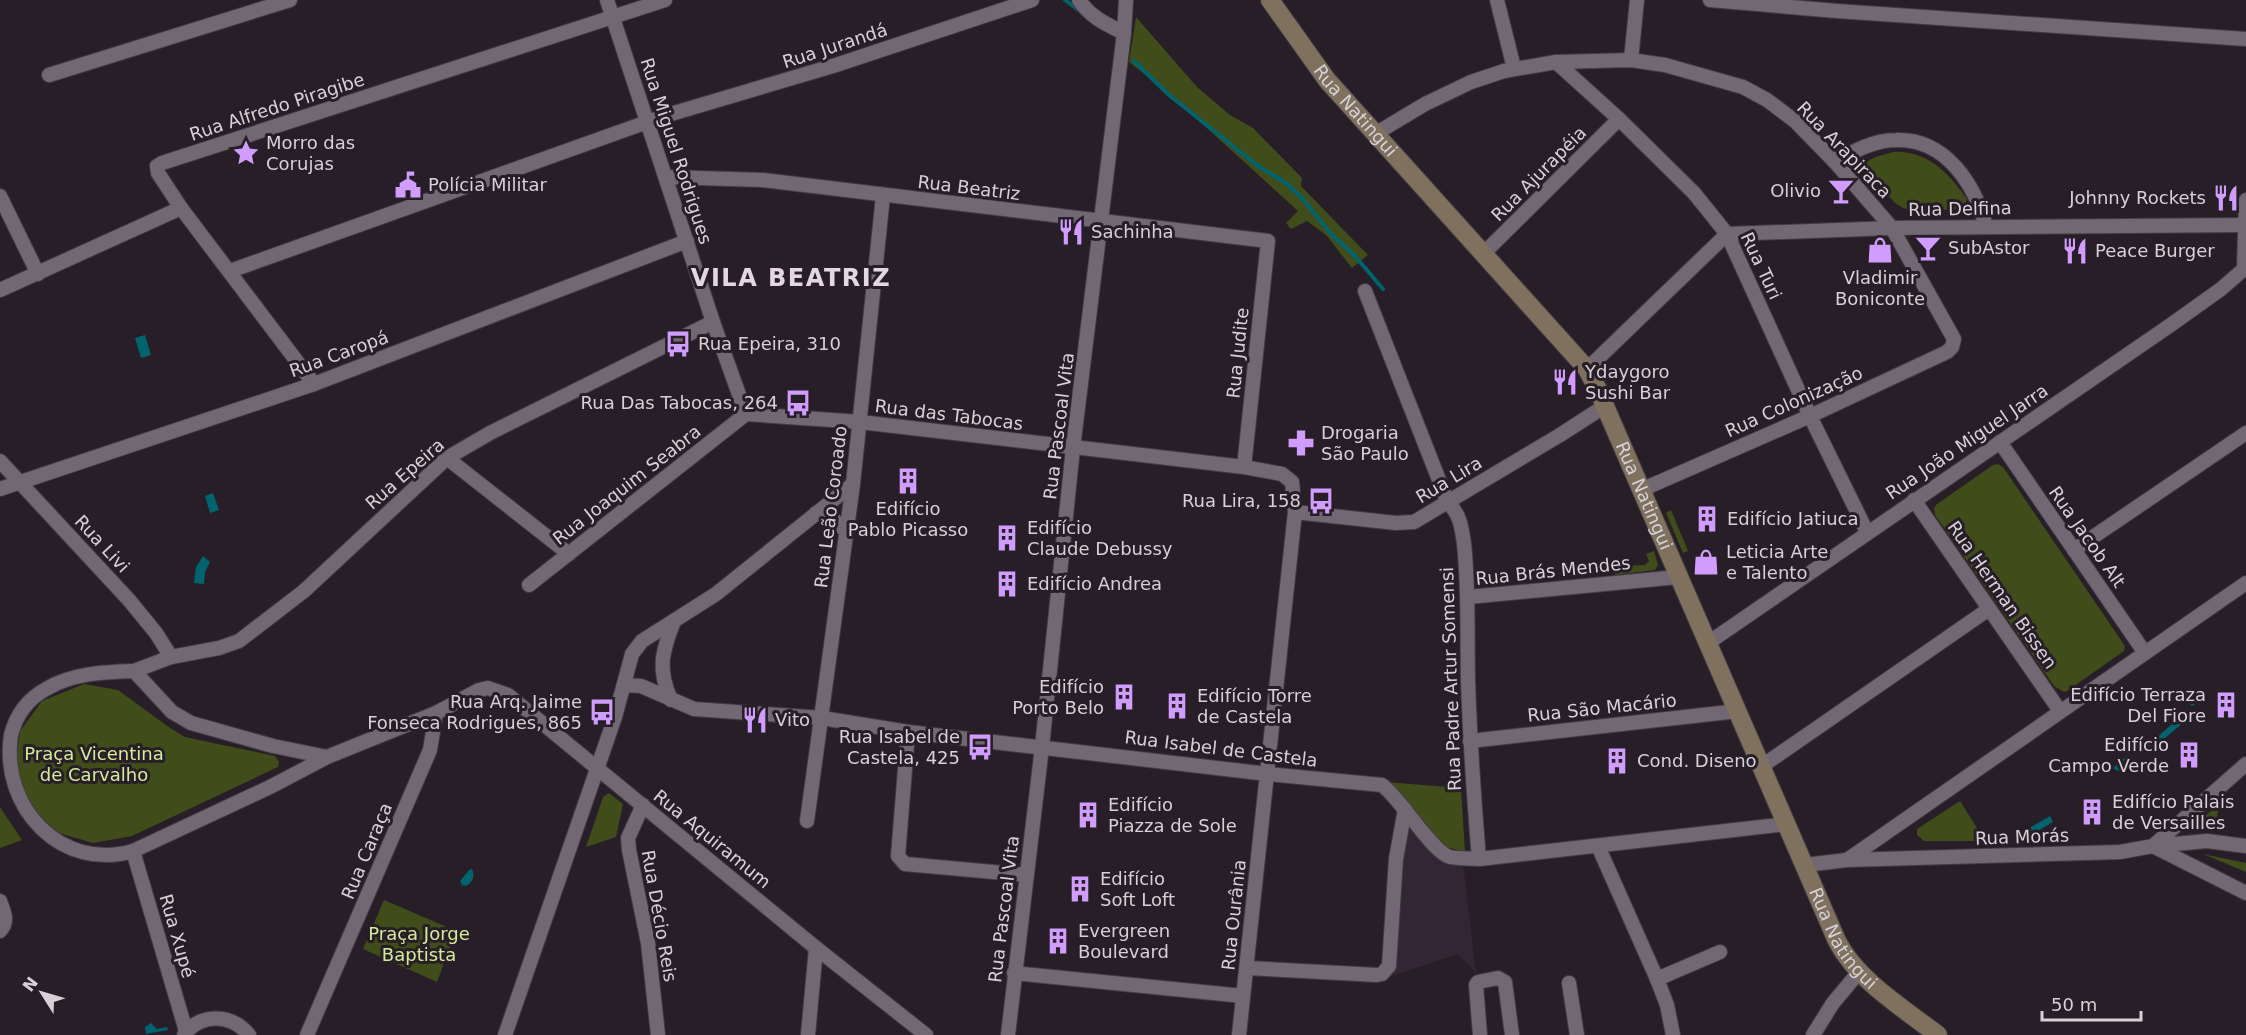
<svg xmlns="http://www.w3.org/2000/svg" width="2246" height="1035" font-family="'DejaVu Sans',sans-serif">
	<rect width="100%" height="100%" fill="#271e27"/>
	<path fill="#332634" d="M1407,820L1463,864L1476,973L1458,954L1386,978Z"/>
	<g fill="#404c19">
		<path d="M1136,17L1197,87L1230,115L1253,128L1302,178L1301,186L1368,255L1352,268L1326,235L1307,221L1291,229L1286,223L1298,211L1165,90L1129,62Z"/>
		<path d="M1893,152C1925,150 1947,171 1964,195L1967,199L1964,209L1915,211L1903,208L1895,203L1861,165L1875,157Z"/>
		<path d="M1998,464L2003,467L2125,646L2124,651L2067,691L2064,692L2054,686L1935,515L1934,508L1937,504L1993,465Z"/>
		<path d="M1671,510L1688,551L1683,553L1666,513Z"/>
		<path d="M1654,551L1658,565L1655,570L1615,575L1614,566L1645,565L1649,561L1646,554Z"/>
		<path d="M84,684L118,690L170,728L185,737L275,756L279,762L278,767L132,836L93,843L52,831L25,805L14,771L20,731L42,701Z"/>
		<path d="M1386,782L1461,788L1465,852L1442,846L1419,821L1399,791Z"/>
		<path d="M609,793L623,804L616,837L586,847L603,797Z"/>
		<path d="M1960,801L1985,841H1924L1917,835V829Z"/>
		<path d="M2219,805L2217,817L2220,829L2193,825Z"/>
		<path d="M0,807L22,840L0,848Z"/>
		<path d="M2203,854L2246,863V872Z"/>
		<path d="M384,900L456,931L437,982L363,949Z"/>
	</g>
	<g fill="#00646e">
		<path d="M145,335L151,355L141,358L135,338Z"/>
		<path d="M213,493L219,510L210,513L205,496Z"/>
		<path d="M203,556L210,562L205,572L204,584L194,583L196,567Z"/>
		<path d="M2201,688L2206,693L2200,701L2192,706L2187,701Z"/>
		<path d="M2186,712L2190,717L2152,749L2148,745Z"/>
		<path d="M2127,756L2133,764L2125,771H2118L2113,768Z"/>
		<path d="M2050,816L2053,822L2028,837L2024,831Z"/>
		<path d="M472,869C475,876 473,882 466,886L462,885L460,881L469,870Z"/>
		<path d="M151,1023L157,1029L167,1027L168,1030L146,1034L145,1027Z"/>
	</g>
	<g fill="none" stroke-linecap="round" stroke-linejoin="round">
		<g stroke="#00646e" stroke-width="4">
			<path d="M1065,0L1081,12"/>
			<path d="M1134,61L1169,95L1258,166L1286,183L1302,198L1331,234L1355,256L1383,289"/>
		</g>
		<g stroke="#433c44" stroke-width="16">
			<g id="street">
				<path d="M607,0L713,322L746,414"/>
				<path d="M1079,0C1090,17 1106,24 1124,33"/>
				<path d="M1497,0L1514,68"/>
				<path d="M1710,0L1837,11L2246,39"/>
				<path d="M1631,60L1637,0"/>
				<path d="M1556,62L1619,119L1694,193L1727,234L1810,416L1867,532"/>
				<path d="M49,75L290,0"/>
				<path d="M1375,134L1425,104L1471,82L1504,71L1556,62L1631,60L1665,65L1743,87L1767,100L1795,121L1835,162L1892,228L1954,339L1952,347L1947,352L1810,416L1641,490"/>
				<path d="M1835,162C1853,151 1874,140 1896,140C1945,138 1975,184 1986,227"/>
				<path d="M666,177L763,180L1268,241L1244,467"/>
				<path d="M0,196L38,274"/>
				<path d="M1483,254L1619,119"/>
				<path d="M2244,269L2246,200"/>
				<path d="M230,271L664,116L836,65L1032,0"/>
				<path d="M0,290L181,208"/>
				<path d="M1365,291L1448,503C1460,513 1462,529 1464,544C1469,589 1467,635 1468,681C1470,740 1474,799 1479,859"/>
				<path d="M1587,369L1727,234L1892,228L2244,225"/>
				<path d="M314,384L181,208L158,173L157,166L162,163L665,0"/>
				<path d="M746,414L860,422L1244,467L1282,474L1292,482L1295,512L1239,1035"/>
				<path d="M2000,442L2145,653"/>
				<path d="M447,458L569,554"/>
				<path d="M0,461L129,600L156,633L171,657"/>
				<path d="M0,489L314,384L687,241"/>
				<path d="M1914,500L2060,711"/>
				<path d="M1295,512L1396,523L1414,522L1560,435L1605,406"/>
				<path d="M816,513L833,519L846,531"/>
				<path d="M2074,550L2246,433"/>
				<path d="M529,585L746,414"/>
				<path d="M1468,597L1678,577"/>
				<path d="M1708,643L2172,324L2221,289L2244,269"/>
				<path d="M134,671L171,657L219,648L239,641L304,591L447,458L490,433L713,322"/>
				<path d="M624,685L641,686L694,709L822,718L908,732L1268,774L1382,785C1401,799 1433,853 1450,857C1459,859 1469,858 1479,859L1787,824"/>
				<path d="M671,700C657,669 662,652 674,621"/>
				<path d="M908,732L898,856L905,864L1026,875"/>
				<path d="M1470,741L1738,711"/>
				<path d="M327,757L273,746L191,723L172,712L134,671C104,672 73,673 46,689C28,699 16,715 11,735C0,808 62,872 133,851L270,787L327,757L436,713"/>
				<path d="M1762,766L1989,609"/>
				<path d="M643,805L628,838L629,850L648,943L658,1035"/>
				<path d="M807,821L853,484L883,196"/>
				<path d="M1598,846L1657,979L1667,1005L1673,1035"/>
				<path d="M2153,846L2246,893"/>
				<path d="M2153,846L2207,841L2246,846"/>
				<path d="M133,851L186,1031"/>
				<path d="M1847,860L2246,583"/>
				<path d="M1805,865L1847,860L2120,852L2153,846L2246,764"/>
				<path d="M0,901C4,912 9,921 0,931"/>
				<path d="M1247,968L1377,975L1382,974L1389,966L1396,859L1405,809"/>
				<path d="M1014,973L1243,996"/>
				<path d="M1657,979L1720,952"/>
				<path d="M1569,983L1577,1035"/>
				<path d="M184,1035C201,1012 232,1014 249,1035"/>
				<path d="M307,1035L430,750L436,713L479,690L488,688L508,695L816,948L926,1035"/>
				<path d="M505,1035L615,717L632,654L642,641L716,594L853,484"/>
				<path d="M808,1035L816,948"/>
				<path d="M1008,1035L1042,747L1073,448L1124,33L1126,0"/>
				<path d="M1480,1035L1476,985L1478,982L1498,978L1505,982L1512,1035"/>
				<path d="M1813,1035L1833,1003L1859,972"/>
			</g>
		</g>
		<g stroke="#433c44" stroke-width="20">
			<g id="secondary">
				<path id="s1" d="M1270,0L1327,80L1587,369L1598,390L1837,941C1857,980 1903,1008 1938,1035"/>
			</g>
		</g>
		<use href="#street" stroke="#726873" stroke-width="14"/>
		<use href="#secondary" stroke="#7f715e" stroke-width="18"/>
	</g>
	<defs>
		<g id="sight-bare" transform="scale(2.07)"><path d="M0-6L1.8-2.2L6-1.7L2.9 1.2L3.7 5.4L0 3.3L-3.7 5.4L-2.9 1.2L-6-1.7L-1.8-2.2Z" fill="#d09dff" stroke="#271e27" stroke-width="2.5" paint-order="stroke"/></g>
		<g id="civic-bare" transform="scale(2.07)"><path d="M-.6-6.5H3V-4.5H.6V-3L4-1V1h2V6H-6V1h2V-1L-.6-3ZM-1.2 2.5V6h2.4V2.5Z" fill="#d09dff" stroke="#271e27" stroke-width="2.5" paint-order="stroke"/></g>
		<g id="bar-bare" transform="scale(2.07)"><path d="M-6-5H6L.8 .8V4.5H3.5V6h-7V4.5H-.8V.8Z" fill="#d09dff" stroke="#271e27" stroke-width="2.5" paint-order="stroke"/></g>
		<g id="restaurant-bare" transform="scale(2.07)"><path d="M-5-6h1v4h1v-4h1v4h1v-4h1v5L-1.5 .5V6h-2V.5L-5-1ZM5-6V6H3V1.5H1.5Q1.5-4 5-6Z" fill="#d09dff" stroke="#271e27" stroke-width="2.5" paint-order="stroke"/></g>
		<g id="shop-bare" transform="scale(2.07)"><path d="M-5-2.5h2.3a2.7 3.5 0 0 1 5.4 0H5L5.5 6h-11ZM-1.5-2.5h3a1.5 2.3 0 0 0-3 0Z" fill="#d09dff" stroke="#271e27" stroke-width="2.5" paint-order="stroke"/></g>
		<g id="bus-bare" transform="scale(2.07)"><path d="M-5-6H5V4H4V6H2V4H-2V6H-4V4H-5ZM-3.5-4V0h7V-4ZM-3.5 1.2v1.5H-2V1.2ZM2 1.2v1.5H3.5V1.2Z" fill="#d09dff" stroke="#271e27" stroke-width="2.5" paint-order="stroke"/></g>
		<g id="pharmacy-bare" transform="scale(2.07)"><path d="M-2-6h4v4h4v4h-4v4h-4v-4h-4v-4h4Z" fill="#d09dff" stroke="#271e27" stroke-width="2.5" paint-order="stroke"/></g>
		<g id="building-bare" transform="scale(2.07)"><path d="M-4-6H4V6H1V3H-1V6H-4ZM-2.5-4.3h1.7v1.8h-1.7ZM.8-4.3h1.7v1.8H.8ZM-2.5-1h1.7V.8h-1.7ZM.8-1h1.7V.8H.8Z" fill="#d09dff" stroke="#271e27" stroke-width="2.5" paint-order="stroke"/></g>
	</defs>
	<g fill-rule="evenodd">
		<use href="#sight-bare" x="246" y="153"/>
		<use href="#civic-bare" x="408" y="185"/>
		<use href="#bar-bare" x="1841" y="191"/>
		<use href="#restaurant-bare" x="2226" y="198"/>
		<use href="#restaurant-bare" x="1071" y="232"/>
		<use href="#bar-bare" x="1928" y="248"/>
		<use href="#shop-bare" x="1880" y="250"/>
		<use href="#restaurant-bare" x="2075" y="251"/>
		<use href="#bus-bare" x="678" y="344"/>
		<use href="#restaurant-bare" x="1565" y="382"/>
		<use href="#bus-bare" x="798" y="403"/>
		<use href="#pharmacy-bare" x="1301" y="443"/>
		<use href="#building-bare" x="908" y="481"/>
		<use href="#bus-bare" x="1321" y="501"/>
		<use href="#building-bare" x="1707" y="519"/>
		<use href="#building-bare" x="1007" y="538"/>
		<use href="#shop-bare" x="1706" y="562"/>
		<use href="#building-bare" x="1007" y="584"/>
		<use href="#building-bare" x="1124" y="697"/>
		<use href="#building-bare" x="2226" y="705"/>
		<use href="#building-bare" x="1177" y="706"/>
		<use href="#bus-bare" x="602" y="712"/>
		<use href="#restaurant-bare" x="755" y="720"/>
		<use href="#bus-bare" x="980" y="747"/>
		<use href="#building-bare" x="2189" y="755"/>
		<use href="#building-bare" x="1617" y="761"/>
		<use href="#building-bare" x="2092" y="812"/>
		<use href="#building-bare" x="1088" y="815"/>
		<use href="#building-bare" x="1080" y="889"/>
		<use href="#building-bare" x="1058" y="941"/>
	</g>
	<g text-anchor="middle" stroke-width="6" stroke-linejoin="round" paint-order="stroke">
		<g font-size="18" fill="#d6d1d7" stroke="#271e27">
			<text transform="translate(835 46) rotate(-18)" y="6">Rua Jurandá</text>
			<text transform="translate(277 107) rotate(-18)" y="6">Rua Alfredo Piragibe</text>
			<text dy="6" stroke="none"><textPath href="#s1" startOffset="140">Rua Natingui</textPath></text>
			<text transform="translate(1844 150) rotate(46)" y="6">Rua Arapiraca</text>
			<text transform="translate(676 151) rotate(72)" y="6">Rua Miguel Rodrigues</text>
			<text transform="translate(1539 174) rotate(-45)" y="6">Rua Ajurapéia</text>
			<text transform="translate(969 188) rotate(7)" y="6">Rua Beatriz</text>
			<text transform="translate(1960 209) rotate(-1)" y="6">Rua Delfina</text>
			<text transform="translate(1761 266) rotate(65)" y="6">Rua Turi</text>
			<text transform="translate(1238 353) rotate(-84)" y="6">Rua Judite</text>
			<text transform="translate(339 354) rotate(-20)" y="6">Rua Caropá</text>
			<text transform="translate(1794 402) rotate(-24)" y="6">Rua Colonização</text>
			<text transform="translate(949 415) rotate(7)" y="6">Rua das Tabocas</text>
			<text transform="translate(1059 426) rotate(-83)" y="6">Rua Pascoal Vita</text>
			<text transform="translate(1967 442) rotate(-34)" y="6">Rua João Miguel Jarra</text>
			<text transform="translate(405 474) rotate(-41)" y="6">Rua Epeira</text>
			<text transform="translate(1449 480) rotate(-31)" y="6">Rua Lira</text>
			<text transform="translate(627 485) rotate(-38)" y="6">Rua Joaquim Seabra</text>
			<text dy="6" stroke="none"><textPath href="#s1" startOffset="626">Rua Natingui</textPath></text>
			<text transform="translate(831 507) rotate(-83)" y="6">Rua Leão Coroado</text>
			<text transform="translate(2087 537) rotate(55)" y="6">Rua Jacob Alt</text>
			<text transform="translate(102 544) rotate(47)" y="6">Rua Livi</text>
			<text transform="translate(1553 571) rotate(-6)" y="6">Rua Brás Mendes</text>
			<text transform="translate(2002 595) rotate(55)" y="6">Rua Herman Bissen</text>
			<text transform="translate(1451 679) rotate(-92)" y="6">Rua Padre Artur Somensi</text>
			<text transform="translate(1602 708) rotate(-6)" y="6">Rua São Macário</text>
			<text transform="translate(1221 749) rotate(7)" y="6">Rua Isabel de Castela</text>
			<text transform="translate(2022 837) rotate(-2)" y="6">Rua Morás</text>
			<text transform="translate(712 839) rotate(39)" y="6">Rua Aquiramum</text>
			<text transform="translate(367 851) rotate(-67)" y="6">Rua Caraça</text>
			<text transform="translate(1004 909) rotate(-83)" y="6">Rua Pascoal Vita</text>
			<text transform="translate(1234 915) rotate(-84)" y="6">Rua Ourânia</text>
			<text transform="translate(659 916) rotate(80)" y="6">Rua Décio Reis</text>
			<text dy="6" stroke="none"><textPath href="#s1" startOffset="1112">Rua Natingui</textPath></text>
			<text transform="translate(177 936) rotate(74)" y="6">Rua Xupé</text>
		</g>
		<g font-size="18" fill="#d6d1d7" stroke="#271e27" text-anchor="start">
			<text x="266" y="149">Morro das<tspan x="266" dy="21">Corujas</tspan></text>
			<text x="428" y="191">Polícia Militar</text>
			<text x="1821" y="197" text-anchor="end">Olivio</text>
			<text x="2206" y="204" text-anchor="end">Johnny Rockets</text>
			<text x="1091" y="238">Sachinha</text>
			<text x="1948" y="254">SubAstor</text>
			<text x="2095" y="257">Peace Burger</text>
			<text x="1880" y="284" text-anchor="middle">Vladimir<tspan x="1880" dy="21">Boniconte</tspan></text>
			<text x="698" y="350">Rua Epeira, 310</text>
			<text x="1585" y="378">Ydaygoro<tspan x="1585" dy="21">Sushi Bar</tspan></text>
			<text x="778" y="409" text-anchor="end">Rua Das Tabocas, 264</text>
			<text x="1321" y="439">Drogaria<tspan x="1321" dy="21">São Paulo</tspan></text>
			<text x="1301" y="507" text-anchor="end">Rua Lira, 158</text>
			<text x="908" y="515" text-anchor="middle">Edifício<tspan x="908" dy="21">Pablo Picasso</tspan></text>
			<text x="1727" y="525">Edifício Jatiuca</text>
			<text x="1027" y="534">Edifício<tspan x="1027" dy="21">Claude Debussy</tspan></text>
			<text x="1726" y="558">Leticia Arte<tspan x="1726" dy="21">e Talento</tspan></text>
			<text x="1027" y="590">Edifício Andrea</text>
			<text x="1104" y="693" text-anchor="end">Edifício<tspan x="1104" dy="21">Porto Belo</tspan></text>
			<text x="2206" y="701" text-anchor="end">Edifício Terraza<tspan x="2206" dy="21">Del Fiore</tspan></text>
			<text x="1197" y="702">Edifício Torre<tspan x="1197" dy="21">de Castela</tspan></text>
			<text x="582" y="708" text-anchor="end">Rua Arq. Jaime<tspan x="582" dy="21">Fonseca Rodrigues, 865</tspan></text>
			<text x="775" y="726">Vito</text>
			<text x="960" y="743" text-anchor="end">Rua Isabel de<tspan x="960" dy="21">Castela, 425</tspan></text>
			<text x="2169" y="751" text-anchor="end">Edifício<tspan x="2169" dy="21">Campo Verde</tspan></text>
			<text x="1637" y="767">Cond. Diseno</text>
			<text x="2112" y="808">Edifício Palais<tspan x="2112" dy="21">de Versailles</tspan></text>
			<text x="1108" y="811">Edifício<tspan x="1108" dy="21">Piazza de Sole</tspan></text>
			<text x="1100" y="885">Edifício<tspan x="1100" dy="21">Soft Loft</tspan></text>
			<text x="1078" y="937">Evergreen<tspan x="1078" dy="21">Boulevard</tspan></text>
		</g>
		<g font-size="18" fill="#d4ec99" stroke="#271e27">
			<text x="94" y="760">Praça Vicentina<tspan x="94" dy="21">de Carvalho</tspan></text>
			<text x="419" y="940">Praça Jorge<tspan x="419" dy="21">Baptista</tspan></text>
		</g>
		<g font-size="24" font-weight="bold" letter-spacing="1.5" fill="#e3d7e4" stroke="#271e27">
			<text x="791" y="286">VILA BEATRIZ</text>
		</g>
	</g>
	<g transform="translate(42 993) rotate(307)" stroke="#271e27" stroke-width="4.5" paint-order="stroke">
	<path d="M0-4.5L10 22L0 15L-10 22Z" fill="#d6d1d7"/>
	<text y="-9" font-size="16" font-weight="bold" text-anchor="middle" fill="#d6d1d7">N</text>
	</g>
	<path d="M2042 1011v9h99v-9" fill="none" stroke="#d6d1d7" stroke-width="3"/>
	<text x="2051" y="1011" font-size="18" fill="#d6d1d7" stroke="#271e27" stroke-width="4.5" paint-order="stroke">50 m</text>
</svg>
